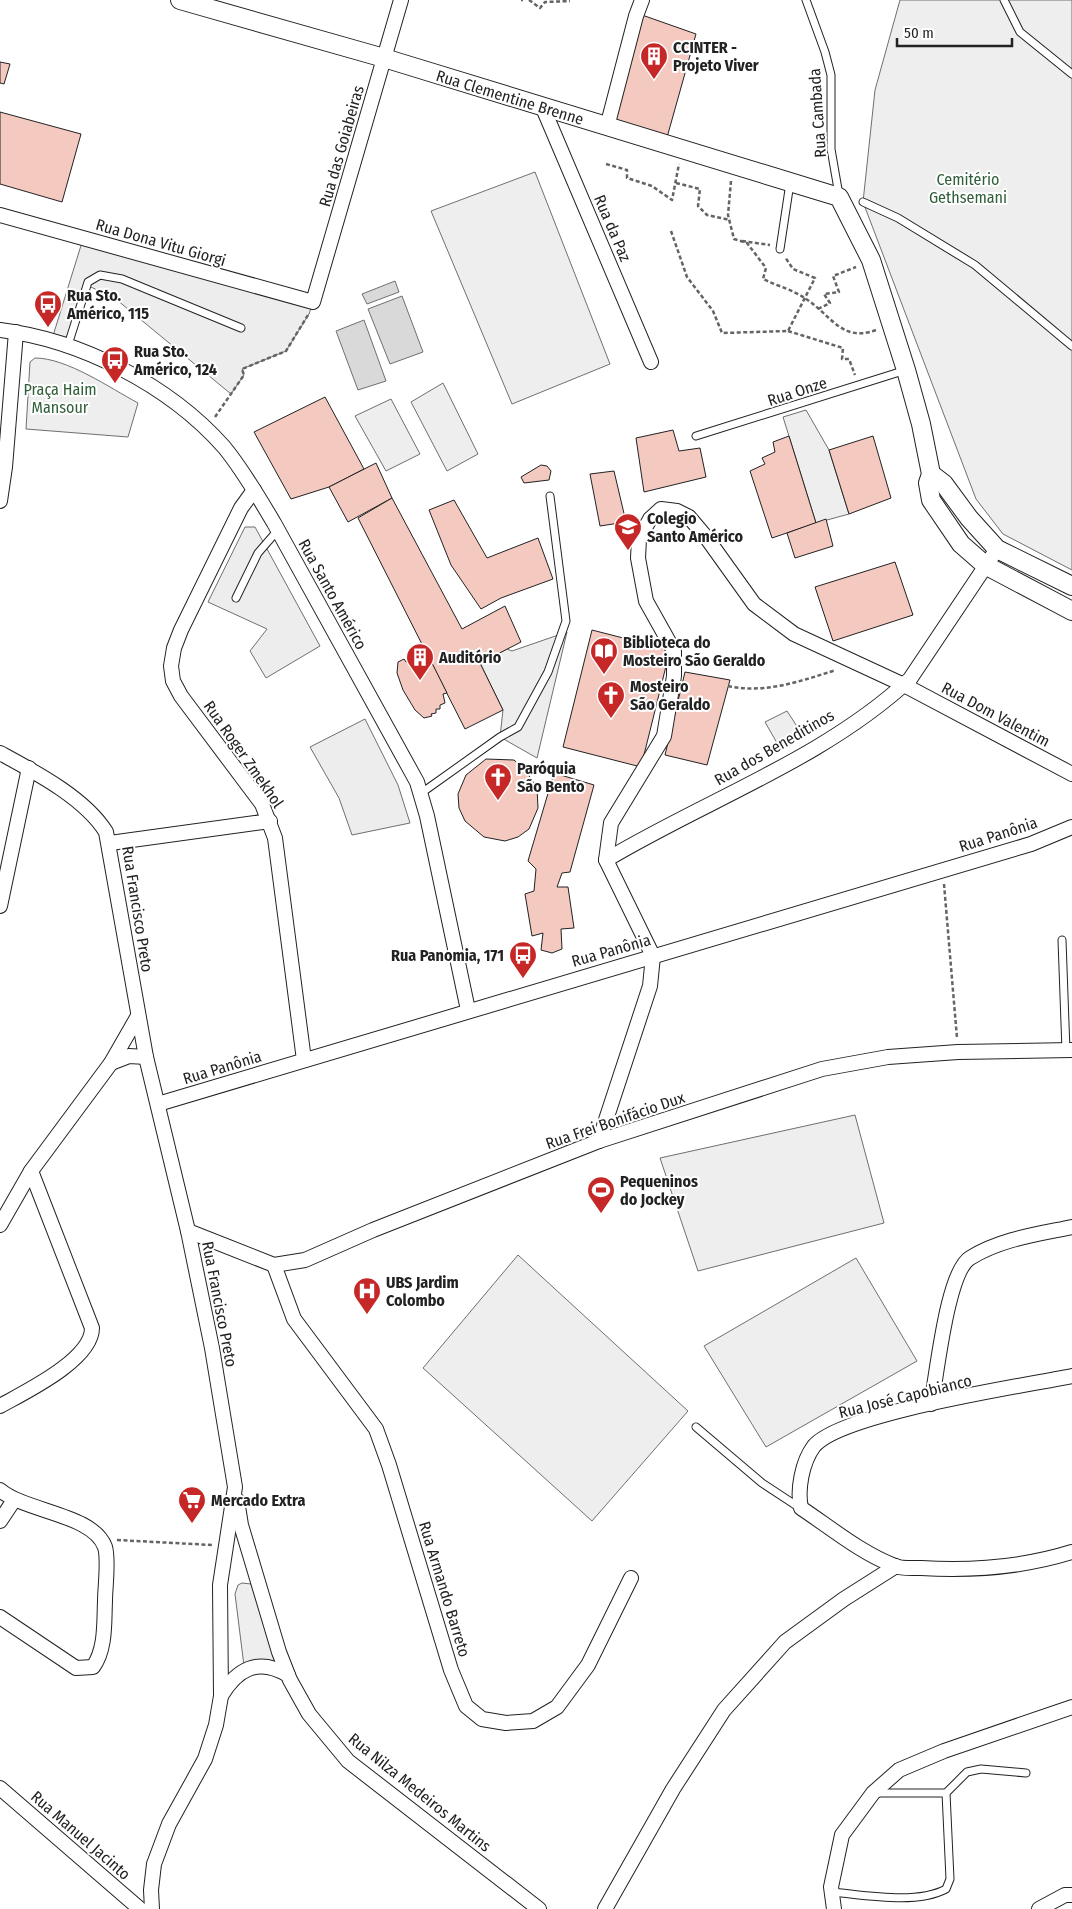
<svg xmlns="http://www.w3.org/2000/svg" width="1072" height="1909" font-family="'Fira Sans Condensed',sans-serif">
	<rect width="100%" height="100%" fill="#fff"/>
	<g fill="#eee" stroke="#6f6f6f">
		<path d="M900,0H1072V570L1003,534L976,499L863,202L875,90Z"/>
		<path d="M535,172L610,364L512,404L431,211Z"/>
		<path d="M35,358C67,358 110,388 138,403L128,437L26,429L30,362Z"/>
		<path d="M443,383L478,454L447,471L411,402Z"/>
		<path d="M391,399L420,454L386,471L355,416Z"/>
		<path d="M806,410L829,450L849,514L816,523L783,417Z"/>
		<path d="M787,711L804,737L781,750L765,722Z"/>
		<path d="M855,1115L884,1223L698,1271L660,1158Z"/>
		<path d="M518,1255L688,1411L592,1521L423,1368Z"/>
		<path d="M856,1258L917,1361L766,1447L704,1346Z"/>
		<path d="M242,1583L251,1584L255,1591L277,1665L244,1666L235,1594L238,1585Z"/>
	</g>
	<g fill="#ededed" stroke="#6f6f6f">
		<path d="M83,239L313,302L309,314L286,351L242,369L244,375L231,394L117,300L87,285L68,345L52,339Z"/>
		<path d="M245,527H255L320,646L266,678L250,651L267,629L208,602Z"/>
		<path d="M567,632L537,758L500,737L503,710L480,663L507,649L512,651Z"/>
		<path d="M365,719L398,785L410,823L352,835L339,798L310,747Z"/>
	</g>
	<g fill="#d9d9d9" stroke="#6f6f6f">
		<path d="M395,281L399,292L367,304L362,294Z"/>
		<path d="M402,296L423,352L390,364L368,309Z"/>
		<path d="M364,320L386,381L358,390L336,331Z"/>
	</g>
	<g fill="#f3c9c0" stroke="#222">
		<path d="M642,15L696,34L666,141L612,125Z"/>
		<path d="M0,62L10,64L4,84L0,83Z"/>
		<path d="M0,112L81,134L62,202L0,184Z"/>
		<path d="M325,397L364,469L329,487L291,499L254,432Z"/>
		<path d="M673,430L679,451L700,448L706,477L644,492L636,438Z"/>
		<path d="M789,436L816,523L772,538L750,471L765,464L762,458L775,452L773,442Z"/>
		<path d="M873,436L891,498L849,514L829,450Z"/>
		<path d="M376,463L392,498L348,522L329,487Z"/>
		<path d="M541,465L547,466L551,471L549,480L524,483L521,477Z"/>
		<path d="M614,471L626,522L600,526L590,474Z"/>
		<path d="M392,498L462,629L505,606L521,642L480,663L503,710L465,729L358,518Z"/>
		<path d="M454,500L487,558L538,538L553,579L501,598L481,609L451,565L429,510Z"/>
		<path d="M826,519L833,546L795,558L787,533Z"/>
		<path d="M895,562L913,615L833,641L815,587Z"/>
		<path d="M592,630L670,650L641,767L563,747Z"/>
		<path d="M419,656L426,662L430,659L447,693L443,694L445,703L440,705V709H436V713L431,714L432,716L424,718L415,710L403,690L397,673L398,662L404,659L406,662Z"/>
		<path d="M685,672L730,680L707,765L665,755Z"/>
		<path d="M486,759L514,760L526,771L537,788L538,808L529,829L518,837L505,841L484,837L465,821L459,808L458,794L466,775Z"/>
		<path d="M554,773L594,785L570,872L562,873L557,887H568L574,928L561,929L562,949L552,953L541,950L543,933L532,936L525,894L534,891L536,869L528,861Z"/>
	</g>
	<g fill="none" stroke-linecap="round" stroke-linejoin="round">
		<g stroke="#222" stroke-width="9">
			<g id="service">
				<path d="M806,0L825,52L831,75V149L839,195"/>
				<path d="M1004,0L1020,32L1072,74"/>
				<path d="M863,202L898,218L975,265L1072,346"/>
				<path d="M780,249L790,183"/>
				<path d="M68,345L88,282L100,275L122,279L241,328"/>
				<path d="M696,436L906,370"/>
				<path d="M236,598L258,553L278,530"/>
				<path d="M420,794L500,737L518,727L548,672L566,621L550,496"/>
				<path d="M1062,940L1066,1051"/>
				<path d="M696,1427L762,1483L800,1508"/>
				<path d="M876,1793H946L967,1772L981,1769L1026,1773"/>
				<path d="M831,1892C865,1895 916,1905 946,1889L950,1879L946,1793"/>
			</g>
		</g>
		<g stroke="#222" stroke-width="16">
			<g id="minor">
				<path d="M543,108L651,362"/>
				<path d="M607,127L636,16L642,0"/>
				<path d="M0,215L313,302L401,0"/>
				<path d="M0,330C81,340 169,385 224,447C243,470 259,498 274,523L417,782L427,816L468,1010"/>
				<path d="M254,490L241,508L181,630L174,648L171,666L173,681L181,696L262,804L275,838L304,1060"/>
				<path d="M0,501L5,467L16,332"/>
				<path d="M0,753C35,772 85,798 106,832L146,1057L188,1231L212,1348L235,1487L220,1585L221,1696L216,1725L205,1759L169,1824L154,1864L151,1890L152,1909"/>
				<path d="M110,843L270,821"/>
				<path d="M606,860L611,823L664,736L674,676V651L646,601L638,558L639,539L650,519L661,509L677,511L689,517L706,537L754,604L794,634L904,685L1072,774"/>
				<path d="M0,906L29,768"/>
				<path d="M111,1063L129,1056L146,1057"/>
				<path d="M158,1104L1031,844L1072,827"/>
				<path d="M599,1141L650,986L653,956L606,860C706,800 824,759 910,679L997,549"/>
				<path d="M0,1225L31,1171L111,1063L138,1016"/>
				<path d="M188,1231L274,1265L305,1260L373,1230L599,1141L822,1069L888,1057L958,1052L1072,1050"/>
				<path d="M274,1265L294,1319L376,1429L389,1465L451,1670L466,1706L482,1719L506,1723L533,1721L557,1707L588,1665L631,1578"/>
				<path d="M1072,1376C1022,1386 842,1413 814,1446C802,1462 797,1490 801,1508C831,1528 861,1553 895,1566C902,1569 913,1568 921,1568C971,1571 1024,1567 1072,1552"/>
				<path d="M931,1404C937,1375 947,1272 970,1258C1000,1239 1038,1234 1072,1227"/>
				<path d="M0,1406C25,1392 92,1360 92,1328L31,1171"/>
				<path d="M0,1490C26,1512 93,1514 105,1547C109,1560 105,1587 105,1601C104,1622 106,1649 93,1667L76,1668L0,1617"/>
				<path d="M237,1500L241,1525L279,1652L290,1680L309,1714L348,1761L539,1909"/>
				<path d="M0,1521L14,1500"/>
				<path d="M221,1696C237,1669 258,1657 288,1675"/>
				<path d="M0,1788L140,1909"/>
				<path d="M605,1909L673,1789L724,1710L785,1642L844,1599L896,1566"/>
				<path d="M834,1909L831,1887L842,1835L873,1793L899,1770L944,1751L1072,1707"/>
				<path d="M1039,1909L1065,1895H1072"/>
			</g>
		</g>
		<g stroke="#222" stroke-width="20">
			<g id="tertiary">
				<path d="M180,0L384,58L839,197L871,260L906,370L921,424L931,474L928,483L931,500L961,544L985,565L1072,611"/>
				<path d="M931,474L944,484L969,518L997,549L1072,586"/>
			</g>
		</g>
		<g stroke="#646464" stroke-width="2.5" stroke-dasharray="4 2.5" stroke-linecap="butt">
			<path d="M521,0H523"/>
			<path d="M529,0L540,8L545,2L570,1"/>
			<path d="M606,164L627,170V178L652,186L672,200L679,164"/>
			<path d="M731,181L728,215L734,239L747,243L766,268L763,279C777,286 794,290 806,299C831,315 842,343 876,330"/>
			<path d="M676,183L700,189L698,206L707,215L730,220"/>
			<path d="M671,231L687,277L713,311L722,333L788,331L815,278L793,269L785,257"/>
			<path d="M742,241L770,245"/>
			<path d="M818,309L830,303L824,294L839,292L833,276L856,267"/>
			<path d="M788,331L843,348L842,359H849L855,375"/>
			<path d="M215,417L244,375L242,369L286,351L308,315"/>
			<path d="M728,686C765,694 801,681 836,670"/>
			<path d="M944,884L957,1038"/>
			<path d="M117,1540L212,1545"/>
		</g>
		<use href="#service" stroke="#fff" stroke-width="7"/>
		<use href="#minor" stroke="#fff" stroke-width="14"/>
		<use href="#tertiary" stroke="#fff" stroke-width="18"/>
	</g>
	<defs>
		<g id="building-pin" transform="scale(1.4375)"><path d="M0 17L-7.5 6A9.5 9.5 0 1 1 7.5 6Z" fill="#c62828" stroke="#fff"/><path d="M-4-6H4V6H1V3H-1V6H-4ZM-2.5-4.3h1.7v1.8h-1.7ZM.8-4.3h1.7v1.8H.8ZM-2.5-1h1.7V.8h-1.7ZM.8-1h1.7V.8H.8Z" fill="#fff"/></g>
		<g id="bus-pin" transform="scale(1.4375)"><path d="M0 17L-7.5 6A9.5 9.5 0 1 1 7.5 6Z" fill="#c62828" stroke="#fff"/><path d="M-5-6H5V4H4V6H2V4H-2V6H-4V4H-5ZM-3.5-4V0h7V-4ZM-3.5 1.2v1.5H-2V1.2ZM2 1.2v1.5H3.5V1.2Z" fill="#fff"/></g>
		<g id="school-pin" transform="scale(1.4375)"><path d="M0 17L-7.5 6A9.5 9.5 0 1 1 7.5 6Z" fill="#c62828" stroke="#fff"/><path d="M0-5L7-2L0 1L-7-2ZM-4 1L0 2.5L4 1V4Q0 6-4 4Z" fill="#fff"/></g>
		<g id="library-pin" transform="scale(1.4375)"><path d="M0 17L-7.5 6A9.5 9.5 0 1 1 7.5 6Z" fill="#c62828" stroke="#fff"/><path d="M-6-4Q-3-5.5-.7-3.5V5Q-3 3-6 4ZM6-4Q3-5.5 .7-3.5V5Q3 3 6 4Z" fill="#fff"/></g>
		<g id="church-pin" transform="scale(1.4375)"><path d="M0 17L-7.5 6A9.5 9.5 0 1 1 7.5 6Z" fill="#c62828" stroke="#fff"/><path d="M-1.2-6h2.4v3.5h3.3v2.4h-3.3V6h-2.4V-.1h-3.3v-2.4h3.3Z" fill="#fff"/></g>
		<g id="stadium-pin" transform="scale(1.4375)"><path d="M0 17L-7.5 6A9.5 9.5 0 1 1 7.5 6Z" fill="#c62828" stroke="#fff"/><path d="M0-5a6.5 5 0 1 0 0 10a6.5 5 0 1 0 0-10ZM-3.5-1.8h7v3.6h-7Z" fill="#fff"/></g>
		<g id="hospital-pin" transform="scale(1.4375)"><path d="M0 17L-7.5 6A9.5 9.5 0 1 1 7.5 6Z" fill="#c62828" stroke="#fff"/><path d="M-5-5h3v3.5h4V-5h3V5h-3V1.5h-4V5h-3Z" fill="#fff"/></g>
		<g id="supermarket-pin" transform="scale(1.4375)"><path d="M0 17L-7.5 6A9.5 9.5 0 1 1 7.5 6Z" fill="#c62828" stroke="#fff"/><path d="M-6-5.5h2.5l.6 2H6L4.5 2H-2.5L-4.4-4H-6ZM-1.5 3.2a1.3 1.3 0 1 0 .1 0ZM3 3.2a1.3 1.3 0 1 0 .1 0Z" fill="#fff"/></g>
	</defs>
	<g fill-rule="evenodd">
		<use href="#building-pin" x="654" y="56"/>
		<use href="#bus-pin" x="48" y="304"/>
		<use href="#bus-pin" x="115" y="360"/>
		<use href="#school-pin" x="628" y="527"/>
		<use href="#library-pin" x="604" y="651"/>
		<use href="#building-pin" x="420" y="657"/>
		<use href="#church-pin" x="611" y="695"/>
		<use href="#church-pin" x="498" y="777"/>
		<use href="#bus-pin" x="523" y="955"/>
		<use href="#stadium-pin" x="601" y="1190"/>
		<use href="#hospital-pin" x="367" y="1291"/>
		<use href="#supermarket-pin" x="192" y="1500"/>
	</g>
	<g text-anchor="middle" stroke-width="4" stroke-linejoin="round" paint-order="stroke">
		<g font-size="16" font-weight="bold" fill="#222" stroke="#fff" text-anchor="start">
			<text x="673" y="53">CCINTER -<tspan x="673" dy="18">Projeto Viver</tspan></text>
			<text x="67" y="301">Rua Sto.<tspan x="67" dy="18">Américo, 115</tspan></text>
			<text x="134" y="357">Rua Sto.<tspan x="134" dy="18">Américo, 124</tspan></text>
			<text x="647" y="524">Colegio<tspan x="647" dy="18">Santo Américo</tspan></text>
			<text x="623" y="648">Biblioteca do<tspan x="623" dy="18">Mosteiro São Geraldo</tspan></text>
			<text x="439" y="663">Auditório</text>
			<text x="630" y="692">Mosteiro<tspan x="630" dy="18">São Geraldo</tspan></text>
			<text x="517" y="774">Paróquia<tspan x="517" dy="18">São Bento</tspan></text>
			<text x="504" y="961" text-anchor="end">Rua Panomia, 171</text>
			<text x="620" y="1187">Pequeninos<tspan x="620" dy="18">do Jockey</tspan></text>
			<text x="386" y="1288">UBS Jardim<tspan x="386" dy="18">Colombo</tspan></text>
			<text x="211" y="1506">Mercado Extra</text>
		</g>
		<g font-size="16" fill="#222" stroke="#fff">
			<text transform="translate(510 97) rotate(17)" y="6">Rua Clementine Brenne</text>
			<text transform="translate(817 113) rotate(-94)" y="6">Rua Cambada</text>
			<text transform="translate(341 146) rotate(-74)" y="6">Rua das Goiabeiras</text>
			<text transform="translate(613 228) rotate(67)" y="6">Rua da Paz</text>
			<text transform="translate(161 242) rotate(16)" y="6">Rua Dona Vitu Giorgi</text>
			<text transform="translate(797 391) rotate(-18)" y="6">Rua Onze</text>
			<text transform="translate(333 594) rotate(61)" y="6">Rua Santo Américo</text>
			<text transform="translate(996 714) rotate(28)" y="6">Rua Dom Valentim</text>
			<text transform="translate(774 747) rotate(-30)" y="6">Rua dos Beneditinos</text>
			<text transform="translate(244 754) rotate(55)" y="6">Rua Roger Zmekhol</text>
			<text transform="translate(998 834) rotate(-18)" y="6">Rua Panônia</text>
			<text transform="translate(138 909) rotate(81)" y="6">Rua Francisco Preto</text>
			<text transform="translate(611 950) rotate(-16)" y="6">Rua Panônia</text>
			<text transform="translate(222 1067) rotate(-17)" y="6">Rua Panônia</text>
			<text transform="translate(615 1120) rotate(-19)" y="6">Rua Frei Bonifácio Dux</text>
			<text transform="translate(220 1304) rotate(79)" y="6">Rua Francisco Preto</text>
			<text transform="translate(905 1396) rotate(-14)" y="6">Rua José Capobianco</text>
			<text transform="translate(445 1589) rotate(73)" y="6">Rua Armando Barreto</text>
			<text transform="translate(420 1792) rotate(39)" y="6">Rua Nilza Medeiros Martins</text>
			<text transform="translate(81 1835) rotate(41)" y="6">Rua Manuel Jacinto</text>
		</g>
		<g font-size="16" fill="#2f5e38" stroke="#fff">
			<text x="968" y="185">Cemitério<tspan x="968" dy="18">Gethsemani</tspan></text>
			<text x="60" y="395">Praça Haim<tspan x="60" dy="18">Mansour</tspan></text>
		</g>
	</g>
	<path d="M897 38v8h115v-8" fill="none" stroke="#222222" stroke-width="2.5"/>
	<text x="904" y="38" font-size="15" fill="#222222" stroke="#ffffff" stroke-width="4" paint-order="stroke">50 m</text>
</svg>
